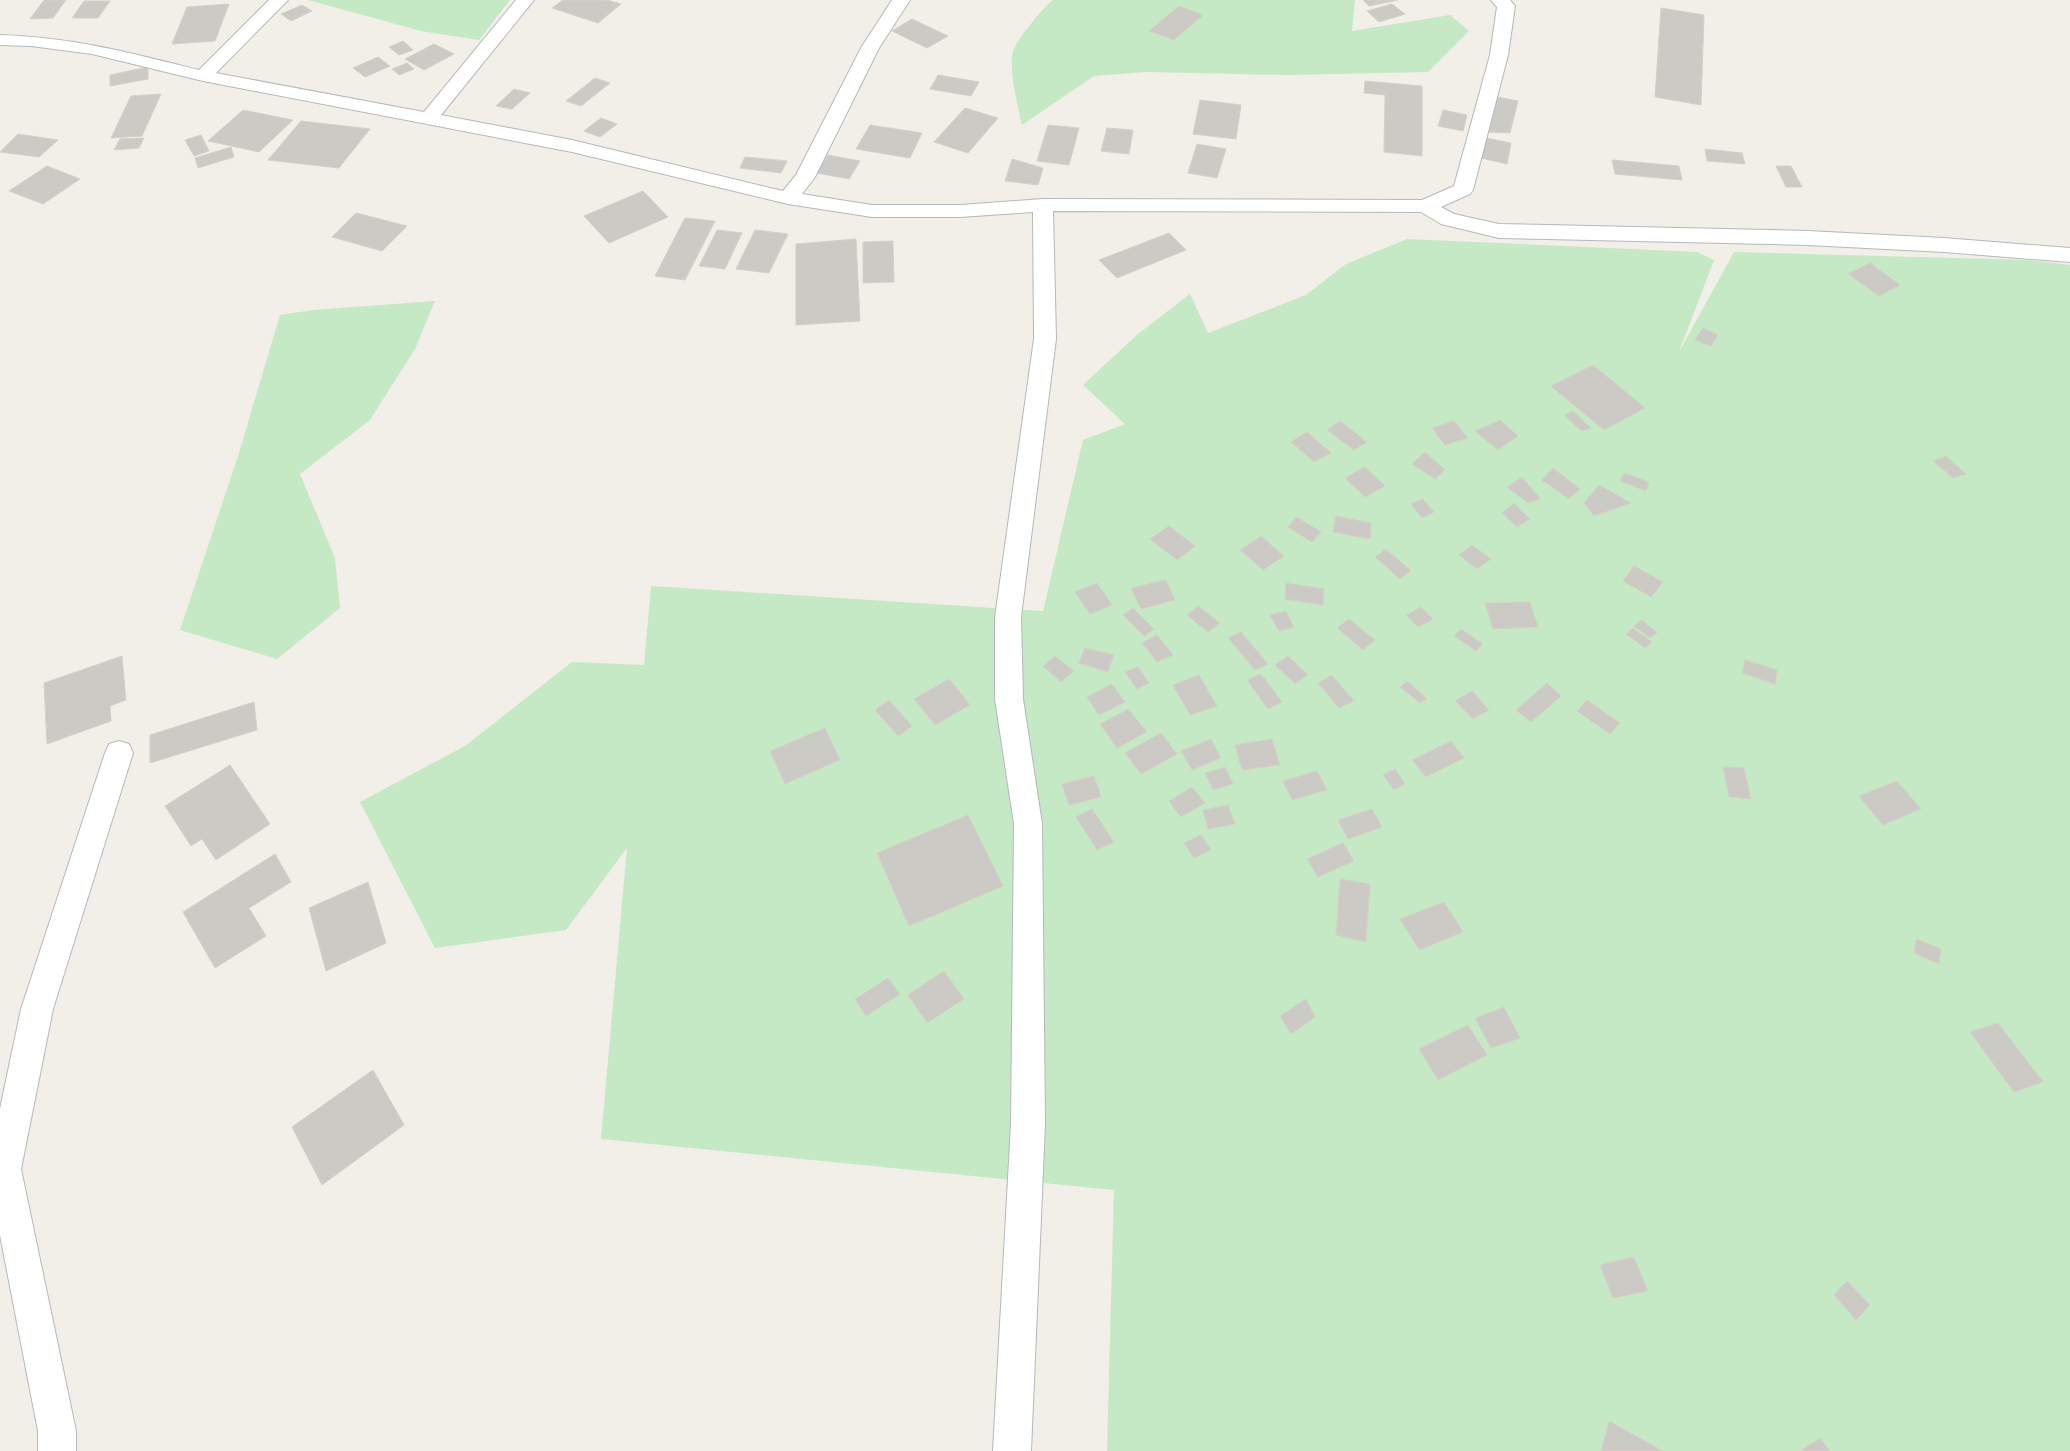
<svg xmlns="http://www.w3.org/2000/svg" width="2070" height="1451" font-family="'Nunito Sans',sans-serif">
	<rect width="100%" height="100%" fill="#f1efe8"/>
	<g fill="#c5e8c5">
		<path d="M308,0H510L479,40L421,31Z"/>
		<path d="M1053,0H1355L1352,31L1450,15L1469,31L1428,72L1290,75L1145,72L1094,76L1022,125C1018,108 1007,63 1014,49C1020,36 1042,9 1053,0Z"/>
		<path d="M1407,239L1697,252L1714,260L1679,352L1734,252L2028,260L2070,265V1451H1107L1114,1190L601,1139L627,848L566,930L435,948L360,802L465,746L572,662L644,665L651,586L1043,611L1083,440L1125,424L1083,385L1138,334L1190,294L1208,333L1306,295L1346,264Z"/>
		<path d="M435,301L415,349L370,420L300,474L335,558L340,608L277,659L180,630L239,453L280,315L313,310Z"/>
	</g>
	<g fill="#cccac5" stroke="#d6d1c6">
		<path d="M44,0H66L53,18L30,19Z"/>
		<path d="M563,0H607L621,4L598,23L552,8Z"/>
		<path d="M1363,0H1398L1369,6Z"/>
		<path d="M84,1H110L98,18H72Z"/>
		<path d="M229,4L215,41L172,44L187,7Z"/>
		<path d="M1392,4L1405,14L1379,22L1367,11Z"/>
		<path d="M302,5L312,11L291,21L281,14Z"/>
		<path d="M1179,6L1203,15L1174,40L1149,31Z"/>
		<path d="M1661,8L1704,15L1701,105L1655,97Z"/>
		<path d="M912,19L948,36L927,48L892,31Z"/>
		<path d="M403,41L413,50L399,55L389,47Z"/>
		<path d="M434,44L454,54L424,70L405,59Z"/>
		<path d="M378,57L390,66L365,77L353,68Z"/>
		<path d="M407,63L414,69L399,75L392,69Z"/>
		<path d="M148,67V79L110,86V75Z"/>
		<path d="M938,75L979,82L971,96L930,89Z"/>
		<path d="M595,78L610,83L581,106L566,101Z"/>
		<path d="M1365,81L1422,86V156L1384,152L1385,95L1364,93Z"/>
		<path d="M514,89L530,93L512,109L496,106Z"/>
		<path d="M161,94L142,136L111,138L131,96Z"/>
		<path d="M1497,97L1518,101L1510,133L1488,132Z"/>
		<path d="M1200,100L1241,105L1236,139L1193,134Z"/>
		<path d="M965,108L998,118L968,153L934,142Z"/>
		<path d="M243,110L293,120L259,152L208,141Z"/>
		<path d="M1443,110L1467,115L1463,131L1438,126Z"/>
		<path d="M601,118L617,124L600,137L584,131Z"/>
		<path d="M301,121L370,129L339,168L268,160Z"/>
		<path d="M870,125L922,133L910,158L856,149Z"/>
		<path d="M1048,125L1079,128L1069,165L1037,161Z"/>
		<path d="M1107,128L1133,130L1129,154L1101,151Z"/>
		<path d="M18,134L58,140L39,157L0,152Z"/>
		<path d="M201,135L209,151L194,156L185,140Z"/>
		<path d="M144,138L139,148L114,150L120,139Z"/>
		<path d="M1486,138L1511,143L1507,164L1481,158Z"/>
		<path d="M1197,144L1226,149L1217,178L1188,173Z"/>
		<path d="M231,147L234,157L198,168L195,158Z"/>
		<path d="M1705,149L1742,153L1745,164L1707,161Z"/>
		<path d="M828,155L860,161L849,179L817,173Z"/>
		<path d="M745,157L787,161L781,173L740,168Z"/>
		<path d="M1012,159L1043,168L1038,185L1005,181Z"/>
		<path d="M1612,160L1679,166L1682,180L1615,174Z"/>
		<path d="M47,166L80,179L43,204L9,191Z"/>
		<path d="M1776,166H1791L1802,187H1786Z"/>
		<path d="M643,191L668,217L609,243L584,216Z"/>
		<path d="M356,213L407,226L382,251L332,237Z"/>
		<path d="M685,218L715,221L685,280L655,276Z"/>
		<path d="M717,230L742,233L725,269L699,266Z"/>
		<path d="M755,230L788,234L769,273L736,269Z"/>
		<path d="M1169,233L1186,250L1117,278L1099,260Z"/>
		<path d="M856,239L860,321L796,325V244Z"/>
		<path d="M893,241L894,282L863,283V242Z"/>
		<path d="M1870,263L1900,285L1879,296L1848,274Z"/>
		<path d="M1703,328L1718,335L1711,346L1695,340Z"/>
		<path d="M1593,365L1645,408L1604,430L1551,386Z"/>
		<path d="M1573,411L1591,428L1582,431L1564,415Z"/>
		<path d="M1500,420L1518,436L1498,450L1475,431Z"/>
		<path d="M1340,421L1367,442L1354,450L1327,430Z"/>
		<path d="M1454,421L1468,438L1445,445L1432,428Z"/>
		<path d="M1307,432L1331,453L1314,462L1291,442Z"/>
		<path d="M1425,452L1445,470L1435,479L1412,464Z"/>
		<path d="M1946,456L1966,474L1953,478L1933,461Z"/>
		<path d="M1365,467L1385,486L1365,497L1345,478Z"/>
		<path d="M1553,468L1580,489L1569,499L1542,480Z"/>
		<path d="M1624,473L1649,482L1646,491L1620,481Z"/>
		<path d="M1522,477L1540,499L1528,503L1507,487Z"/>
		<path d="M1599,485L1631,503L1594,516L1584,503Z"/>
		<path d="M1423,499L1434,512L1422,518L1411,504Z"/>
		<path d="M1514,503L1530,519L1517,527L1502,513Z"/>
		<path d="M1336,516L1371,523L1370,539L1333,532Z"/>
		<path d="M1297,517L1321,532L1312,542L1288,527Z"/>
		<path d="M1169,526L1195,546L1177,560L1150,539Z"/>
		<path d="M1261,536L1284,556L1263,570L1240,550Z"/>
		<path d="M1472,545L1491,559L1477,569L1459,555Z"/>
		<path d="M1386,549L1411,571L1400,579L1375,557Z"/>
		<path d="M1634,566L1663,582L1651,597L1623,581Z"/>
		<path d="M1166,580L1175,600L1141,609L1131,588Z"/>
		<path d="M1097,583L1112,605L1090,614L1075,592Z"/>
		<path d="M1286,583L1324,589L1323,605L1285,599Z"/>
		<path d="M1530,602L1538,627L1493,629L1485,603Z"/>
		<path d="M1198,606L1220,623L1208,632L1187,615Z"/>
		<path d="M1421,607L1433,619L1418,627L1406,615Z"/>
		<path d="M1133,608L1154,629L1144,636L1123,615Z"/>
		<path d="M1286,611L1294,628L1279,631L1270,615Z"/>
		<path d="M1349,619L1375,640L1363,650L1337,628Z"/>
		<path d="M1642,620L1657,633L1650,638L1634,626Z"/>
		<path d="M1633,628L1652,642L1645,648L1626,634Z"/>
		<path d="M1461,629L1483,644L1476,651L1454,636Z"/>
		<path d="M1241,632L1268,664L1255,670L1228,638Z"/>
		<path d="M1157,635L1173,655L1157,662L1142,643Z"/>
		<path d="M1085,648L1114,655L1108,672L1079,663Z"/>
		<path d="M122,656L126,700L110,706L111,721L47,744L44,683Z"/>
		<path d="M1055,656L1074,671L1061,682L1043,666Z"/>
		<path d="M1288,656L1308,675L1295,684L1275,665Z"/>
		<path d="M1745,660L1777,670L1775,684L1742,673Z"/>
		<path d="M1138,667L1149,683L1137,689L1125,672Z"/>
		<path d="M1261,674L1282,702L1268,709L1247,680Z"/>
		<path d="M1199,675L1217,706L1190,715L1173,685Z"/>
		<path d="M1332,675L1354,701L1339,708L1318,683Z"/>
		<path d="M949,679L970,705L935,725L914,699Z"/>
		<path d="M1407,681L1427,699L1420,703L1400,687Z"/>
		<path d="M1547,683L1561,696L1531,722L1516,710Z"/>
		<path d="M1112,684L1125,702L1099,715L1087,697Z"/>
		<path d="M1472,691L1489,710L1473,719L1455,701Z"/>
		<path d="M889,700L912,726L898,736L875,710Z"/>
		<path d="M1587,700L1620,723L1610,734L1577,711Z"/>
		<path d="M254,702L257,730L150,763V735Z"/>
		<path d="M1128,709L1147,732L1117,748L1100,724Z"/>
		<path d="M825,728L840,760L785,784L770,751Z"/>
		<path d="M1161,733L1177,754L1141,774L1125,753Z"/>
		<path d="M1211,739L1221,758L1192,770L1181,751Z"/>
		<path d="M1272,739L1280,765L1242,770L1235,745Z"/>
		<path d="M1451,741L1464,758L1426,777L1412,760Z"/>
		<path d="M230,765L270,824L216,860L202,839L191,846L165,806Z"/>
		<path d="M1225,767L1233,784L1213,790L1205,773Z"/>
		<path d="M1723,767L1744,768L1751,799L1729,797Z"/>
		<path d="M1395,769L1405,784L1394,790L1383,775Z"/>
		<path d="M1317,771L1327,790L1292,800L1283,781Z"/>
		<path d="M1094,776L1101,797L1069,805L1062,784Z"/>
		<path d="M1897,781L1921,809L1883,825L1859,796Z"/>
		<path d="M1192,787L1205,803L1181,817L1169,801Z"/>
		<path d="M1228,805L1235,824L1208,829L1203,810Z"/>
		<path d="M1092,809L1114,842L1097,850L1076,817Z"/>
		<path d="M1372,809L1382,827L1348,839L1338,820Z"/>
		<path d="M968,815L1003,886L909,926L877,853Z"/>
		<path d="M1201,835L1211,850L1194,858L1184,843Z"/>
		<path d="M1343,843L1354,861L1318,877L1307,859Z"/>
		<path d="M275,854L291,882L249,908L266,936L215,968L183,912Z"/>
		<path d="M1340,879L1370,884L1366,942L1336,935Z"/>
		<path d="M368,882L386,943L326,971L309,908Z"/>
		<path d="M1444,902L1463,932L1419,950L1400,919Z"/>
		<path d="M1916,939L1941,949L1939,964L1914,953Z"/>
		<path d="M944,971L964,999L927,1023L908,995Z"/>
		<path d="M888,978L900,994L866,1016L855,999Z"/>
		<path d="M1306,999L1315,1017L1291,1034L1280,1016Z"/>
		<path d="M1504,1007L1520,1038L1491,1048L1475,1018Z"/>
		<path d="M1998,1023L2043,1082L2014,1092L1970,1032Z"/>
		<path d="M1468,1025L1487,1055L1438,1080L1419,1049Z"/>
		<path d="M373,1070L404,1125L322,1185L292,1127Z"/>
		<path d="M1634,1257L1648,1291L1613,1298L1600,1265Z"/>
		<path d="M1847,1281L1870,1305L1856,1320L1834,1295Z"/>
		<path d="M1609,1421L1663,1451H1601Z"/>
		<path d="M1820,1438L1830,1451H1800Z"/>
	</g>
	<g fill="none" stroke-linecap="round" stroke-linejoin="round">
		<g stroke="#b5b8bc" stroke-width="2">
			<g id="street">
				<path d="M269,0H288L216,73L424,112L516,0H534L441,115L572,140L783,191L796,175L861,48L892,0H910L879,48L815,177L802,194L872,205H960L1043,199L1422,200L1454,186L1490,55L1497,7L1491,0H1510L1515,6L1508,55L1473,190L1470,194L1441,207L1454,214L1499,224L1808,231L1944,238L2070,248V262L1944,252L1808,245L1499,238L1441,224L1421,212L1053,211L1056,339L1021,617L1023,699L1042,824L1045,1124L1031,1451H993L1011,1124L1014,824L995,699V617L1034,339L1033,212L960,217H872L788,204L572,152L203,81L92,54L31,46L0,45V35C71,37 131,53 199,70Z"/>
				<path d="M119,741L129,744L133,753L53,1009L21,1169L76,1431V1451H38V1431L0,1235V1109L21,1009L105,753L109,744Z"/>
			</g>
		</g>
		<use href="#street" fill="#fff" fill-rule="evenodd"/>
	</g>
</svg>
